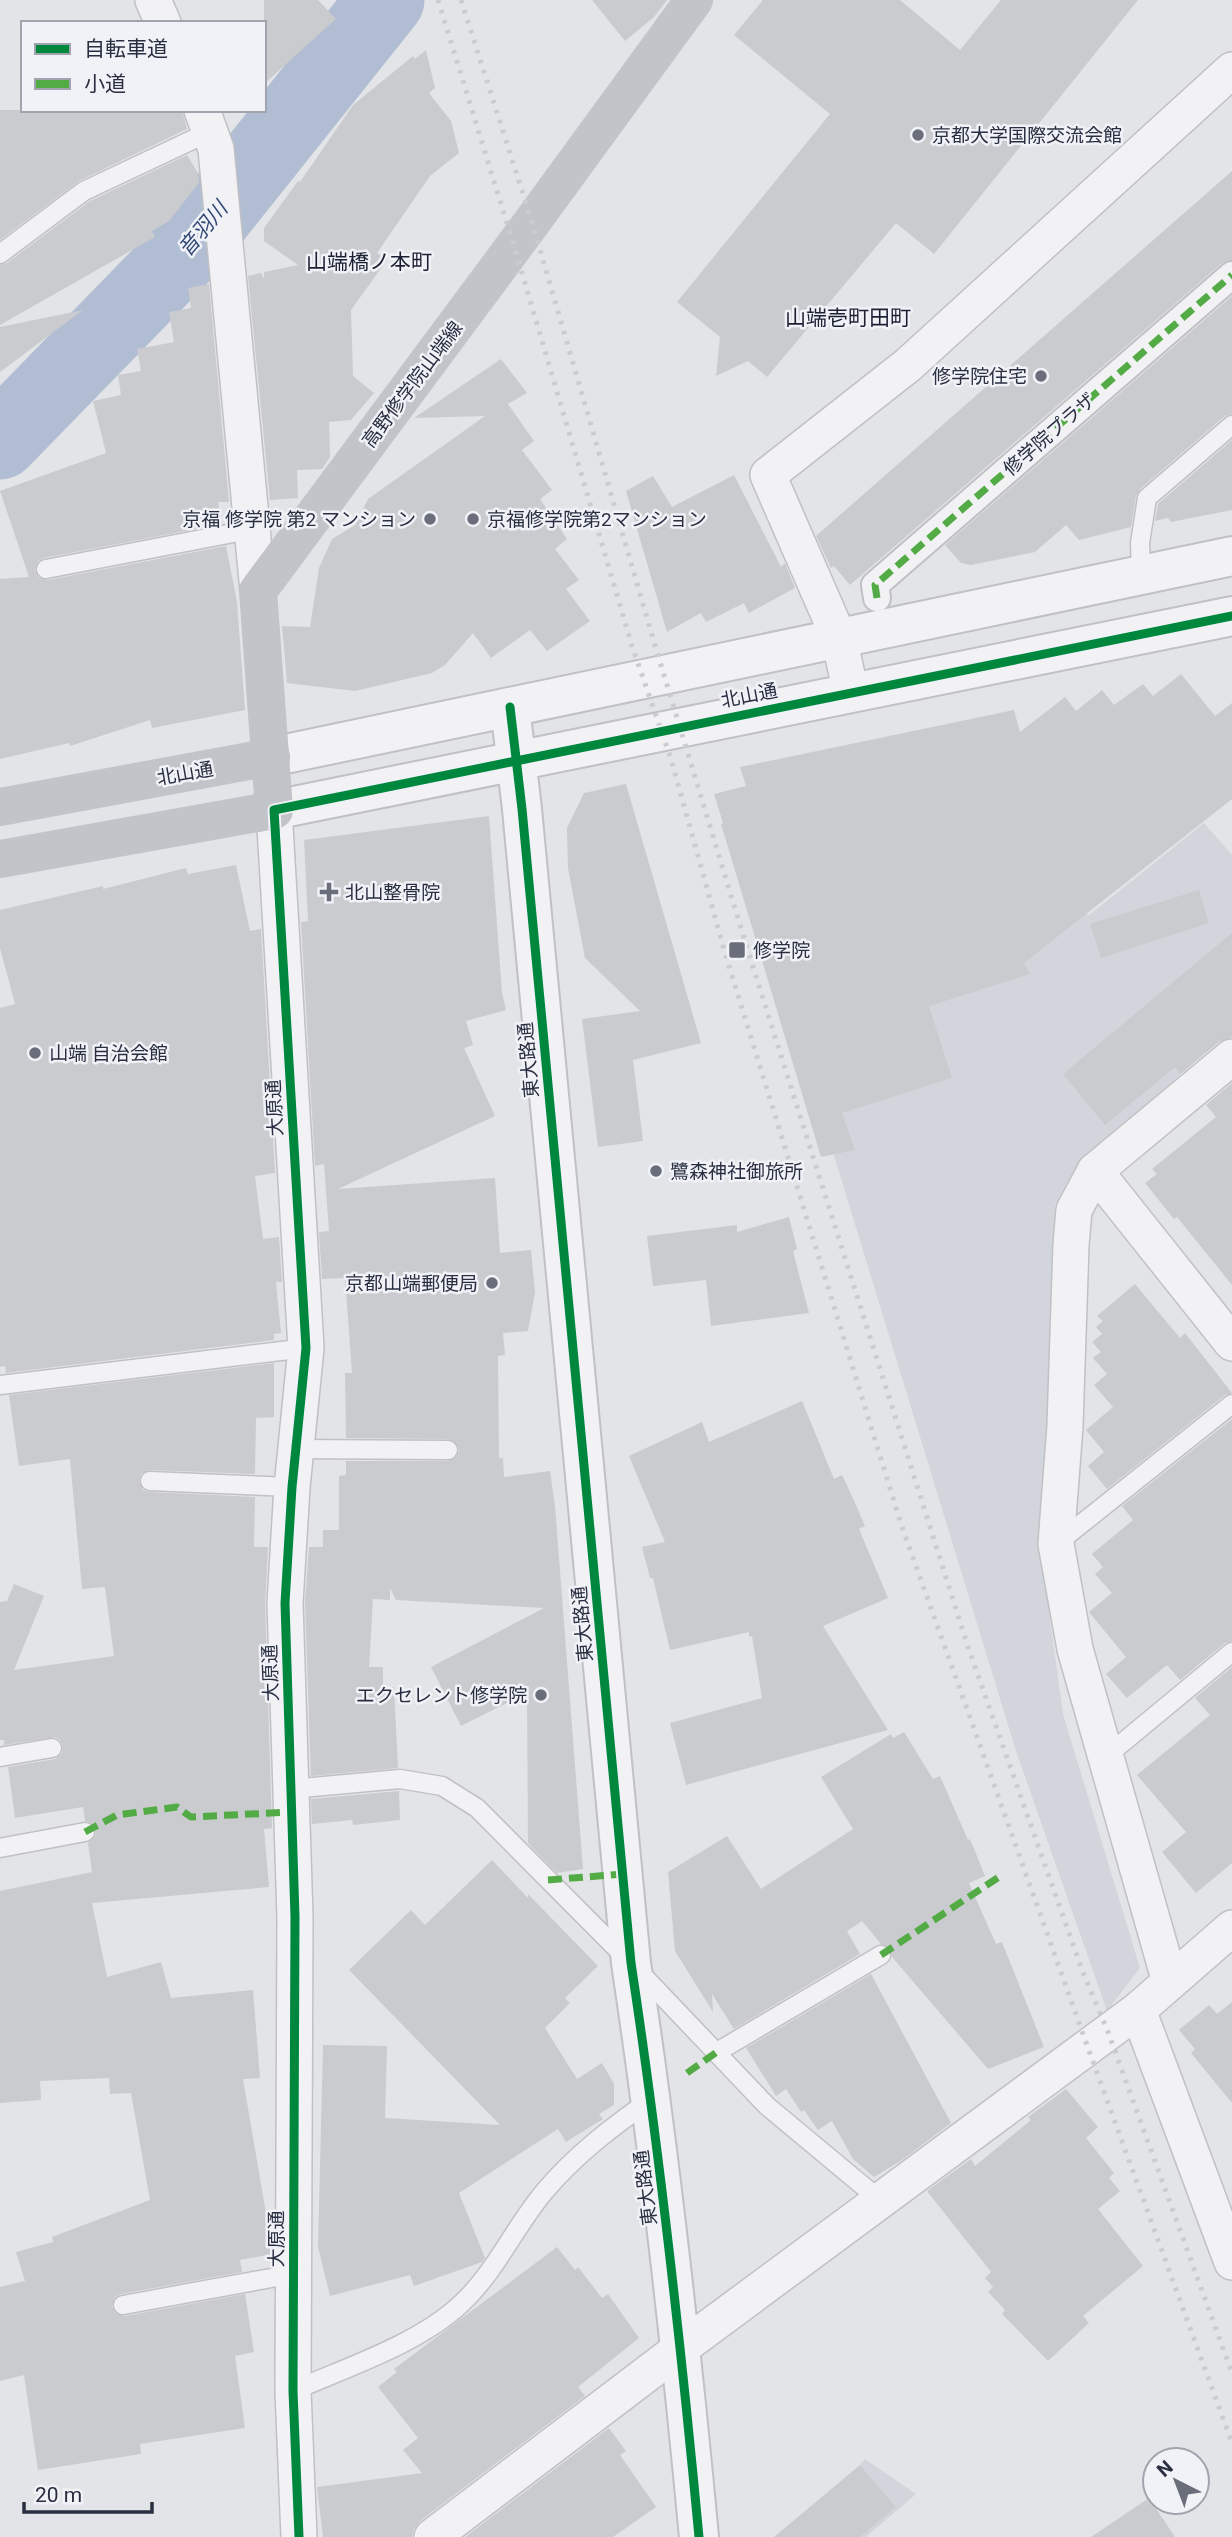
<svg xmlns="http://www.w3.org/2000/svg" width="1232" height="2537" font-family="Roboto,'Noto Sans JP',sans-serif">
	<rect width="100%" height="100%" fill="#e3e4e7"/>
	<g fill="#d3d5dc">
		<path d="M1050,793L1088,916L1204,823L1232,855V1029L1075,1168L1055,1205L1044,1576L1063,1714L1140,1968L1107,2011L1016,1751L814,1090Z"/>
		<path d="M865,2459L916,2494L866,2537H860L895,2507L860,2465Z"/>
	</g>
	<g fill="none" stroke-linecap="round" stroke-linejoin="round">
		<path stroke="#b1bdd2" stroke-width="77" d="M0,441L189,247L386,0"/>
	</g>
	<g fill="#cacbcf">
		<path d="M264,0H318L336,19L264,84Z"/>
		<path d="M592,0H667L654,17L625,41Z"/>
		<path d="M763,0H900L960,50L1001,0H1138L934,254L896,223L767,377L748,361L716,376L720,337L677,302L830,114L734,35Z"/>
		<path d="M426,50L435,88L429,93L451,121L459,153L430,176L377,253L387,260L351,310L353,376L374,393L351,420L329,422L330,457L322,469L297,470L298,498L270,500L248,276L261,273L264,279V272L298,265L264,241V228L298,181L300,182L353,105L413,56L415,59Z"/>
		<path d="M0,110H182L187,129L79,181L0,240Z"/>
		<path d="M187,155L198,173L199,183L169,221L152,231L155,237L0,325V265L7,263L90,201Z"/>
		<path d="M1232,171V260L1222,263L850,585L834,566L831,568L816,536Z"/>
		<path d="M209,284L229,502H218L222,524L44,558L38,561L35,570L38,577L48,580L226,546L237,602L245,710L152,728L150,720L70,746L69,743L0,759V579L29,577L0,491L106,453L93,401L121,395L118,375L141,371L137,349L174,342L169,312L191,308L188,288Z"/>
		<path d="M1232,296V414L1225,416L1140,489L1136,496L1131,527L1079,540L1066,525L1035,552L971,565L961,563L945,545Z"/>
		<path d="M83,310L0,372V327Z"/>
		<path d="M501,359L527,393L508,404L534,441L522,450L552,490L540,499L567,539L555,549L579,580L566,589L590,621L547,651L530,630L491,658L473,633L445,665L432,673L355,691L287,683L282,626L310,627L319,568L332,539L355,525L368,499L485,416L414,418Z"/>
		<path d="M1232,440V510L1171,522L1168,518L1155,521L1158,504Z"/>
		<path d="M734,475L781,567L785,563L795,588L749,613L744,603L706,622L701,613L667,632L626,491L653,476L672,507Z"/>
		<path d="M1181,674L1215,716L1232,703V799L1024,963L1030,974L929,1006L952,1078L842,1113L855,1150L821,1157L721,824L723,823L714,794L746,786L740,767L1014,710L1020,732L1065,697L1076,711L1102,690L1114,705L1143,684L1153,696Z"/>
		<path d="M626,784L701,1043L633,1060L643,1141L598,1147L582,1019L640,1011L585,958L568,868L567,828L584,793Z"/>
		<path d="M489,816L502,993L506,1010L466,1021L473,1045L464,1048L495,1116L338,1189L495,1178L500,1253L531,1250L535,1292L528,1331L503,1333L505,1355L498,1356L499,1458H503L504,1477L550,1471L555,1506L583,1869L557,1873L528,1843L527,1693L461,1726L431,1667L544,1608L396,1600L390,1588V1600L373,1599L369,1667H383V1693L394,1687L398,1768L311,1776L305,1603L309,1547H323V1530H339V1476L346,1475V1461H448L457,1456L459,1449L454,1441L448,1439L346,1438L345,1373H352L345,1278L322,1279L319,1232L329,1231L324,1164L315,1166L301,922L308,921L304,840Z"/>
		<path d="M236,865L250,931L261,929L275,1173L255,1176L263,1239L279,1237L282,1282H276L281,1333L274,1334V1340L6,1373L5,1366L0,1367V1008L15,1004L0,948V910L103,886V889L186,868L188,874Z"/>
		<path d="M1199,890L1209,923L1101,958L1090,924Z"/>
		<path d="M1232,933V1037L1219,1042L1180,1074L1175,1067L1105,1125L1063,1074Z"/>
		<path d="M1232,1083V1285L1177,1217L1174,1219L1145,1183L1157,1174L1152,1169L1216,1117L1206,1105Z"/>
		<path d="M789,1217L797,1249L793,1251L809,1313L711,1326L706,1280L653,1286L647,1236L737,1225V1232Z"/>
		<path d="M1135,1284L1180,1338L1185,1333L1232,1393L1225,1395L1107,1489L1088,1466L1104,1452L1086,1430L1113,1407L1094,1385L1107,1374L1093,1358L1101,1352L1092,1342L1102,1334L1096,1327L1103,1321L1097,1316Z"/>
		<path d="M274,1363V1417L256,1418L255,1474L150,1470L141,1474L139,1481L143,1490L150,1492L255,1497L254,1547H268L265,1604L272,1828L264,1829L269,1887L92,1903L107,1977L161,1962L171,1998L253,1990L260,2078L243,2079L273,2254L240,2260L242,2272L121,2294L115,2297L112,2306L115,2313L125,2316L245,2294L254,2352L235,2356L245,2428L140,2444L141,2454L38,2470L24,2375L0,2381V2287L25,2281L16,2252L53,2242L52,2237L150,2200L131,2093L110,2094L109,2078L40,2081L41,2100L0,2103V1891L92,1872L88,1843L95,1836L96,1831L93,1824L85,1821L83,1807L15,1818L8,1767L55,1759L62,1753L63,1747L60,1740L55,1737L4,1745V1740H0V1602L7,1601L14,1584L44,1596L14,1670L114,1656L105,1587L82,1589L70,1459L19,1466L9,1395Z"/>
		<path d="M802,1401L834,1479L842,1475L852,1496L865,1526L859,1529L888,1598L823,1626L888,1730L686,1785L670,1723L762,1698L752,1636L749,1637V1632L670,1650L653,1578H650L642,1547L665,1542L629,1456L702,1422L709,1442Z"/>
		<path d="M1232,1419V1641L1225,1643L1180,1680L1167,1665L1127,1698L1106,1674L1126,1657L1089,1612L1112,1593L1095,1574L1103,1567L1092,1554L1133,1520L1122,1506Z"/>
		<path d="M1232,1667V1863L1196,1893L1162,1852L1186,1832L1137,1775L1210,1715L1195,1698Z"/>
		<path d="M904,1732L933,1779L940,1776L968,1840L970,1839L985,1876L969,1883L996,1944L1002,1942L1044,2047L988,2069L892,1957L890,1949L881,1944L862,1921L847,1931L860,1954L734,2029L712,1994L713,2012L675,1951L668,1872L727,1836L761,1889L853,1829L821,1777L891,1734L893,1738Z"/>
		<path d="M399,1791L400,1820L353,1825L352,1820L312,1824L311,1799Z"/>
		<path d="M492,1860L528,1898V1894L598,1966L565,1998L570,2003L545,2028L577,2079L602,2063L614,2084V2105L599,2114L603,2119L566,2142L558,2129L459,2193L485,2258L482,2262L414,2286L410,2275L330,2296L318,2247L323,2045L387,2046L385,2118L500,2125L349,1970L411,1910L425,1925Z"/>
		<path d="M871,1974L951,2123L902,2160L874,2177L853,2159L832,2121L818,2130L804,2110L801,2112L786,2089L776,2096L746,2048Z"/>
		<path d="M1232,2002V2103L1191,2053L1195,2049L1179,2030L1209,2005L1217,2014Z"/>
		<path d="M1066,2089L1098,2127L1086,2138L1114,2173L1109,2178L1120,2191L1098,2209L1143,2266L1083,2316L1089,2323L1048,2361L1002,2314L1005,2310L988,2292L993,2287L985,2278L991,2272L927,2191L971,2159L975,2166L1031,2120L1028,2117Z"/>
		<path d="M557,2247L575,2270L578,2267L602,2298L608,2294L639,2338L578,2387L585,2396L420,2521L414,2529L412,2537H323L317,2487L422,2473L403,2450L418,2438L378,2387L397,2372L394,2369Z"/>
		<path d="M609,2428L626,2451L620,2455L656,2507L613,2537H465Z"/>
		<path d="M860,2465L896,2507L860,2537H774Z"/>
		<path d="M1149,2498L1175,2537H1091Z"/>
	</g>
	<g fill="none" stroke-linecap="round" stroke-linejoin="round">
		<g stroke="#c0c1c5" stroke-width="21">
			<g id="service">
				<path d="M0,254L84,191L211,131"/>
				<path d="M46,569L254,529"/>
				<path d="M1141,575L1140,543L1147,498L1232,425"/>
				<path d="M0,1385L306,1348"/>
				<path d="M296,1449L448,1450"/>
				<path d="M150,1481L292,1487"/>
				<path d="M1056,1544L1232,1404"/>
				<path d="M0,1757L52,1748"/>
				<path d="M1104,1758L1232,1652"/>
				<path d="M291,1789L400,1779L442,1786L477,1808L631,1963L767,2106L880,2200"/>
				<path d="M0,1848L85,1832"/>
				<path d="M717,2052L881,1955"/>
				<path d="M123,2305L293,2274"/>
				<path d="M293,2391C347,2367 419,2344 462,2303C496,2271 514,2228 544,2192C575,2155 613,2126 652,2099"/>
			</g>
		</g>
		<g stroke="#c0c1c5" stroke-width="30">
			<path id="pedestrian" d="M877,598L875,585L1232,275"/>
		</g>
		<g stroke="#c0c1c5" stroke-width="38">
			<g id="minor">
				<path d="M153,0L163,23"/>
				<path d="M202,110L216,149L258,591"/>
				<path d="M851,693L839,638L768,475L908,365L1232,70"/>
				<path d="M274,810L306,1348L292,1487L285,1603L295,1917L293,2391L299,2537"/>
				<path d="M1095,1171L1232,1343"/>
				<path d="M1170,1982L1075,1649L1056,1544L1065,1426L1071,1245L1074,1210L1095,1171L1232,1057"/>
				<path d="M1138,2010L1232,2262"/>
				<path d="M432,2537L681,2348L1138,2010L1232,1928"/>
			</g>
		</g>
		<g stroke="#c0c1c5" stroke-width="42">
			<g id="tertiary">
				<path d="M510,707L522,809L631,1963C660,2154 681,2345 699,2537"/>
				<path d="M271,757L1232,556"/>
				<path d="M274,810L1232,616"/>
			</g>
		</g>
		<use href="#service" stroke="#f2f2f4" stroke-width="18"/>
		<use href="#pedestrian" stroke="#f2f2f4" stroke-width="26"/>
		<use href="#minor" stroke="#f2f2f4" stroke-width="35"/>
		<use href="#tertiary" stroke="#f2f2f4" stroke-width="38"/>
		<g stroke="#c3c4ca" stroke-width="38">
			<path d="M0,807L271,757"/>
			<path d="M0,859L274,810L258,591L532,222L694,0"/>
		</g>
		<g stroke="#cbccd0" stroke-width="5" stroke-dasharray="3.5 7" stroke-linecap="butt">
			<path d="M438,0L514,246L632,646L671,759L725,953L901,1524L1088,2048L1232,2443"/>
			<path d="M461,0L532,222L654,642L747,948L968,1647L1082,1970L1108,2032L1232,2373"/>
		</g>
		<g stroke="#53ab46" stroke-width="7" stroke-dasharray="14 7" stroke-linecap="butt">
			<path d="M877,598L875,585L1232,275"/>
			<path d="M85,1832L117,1815L177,1807L191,1817L292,1812"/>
			<path d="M548,1880L623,1874"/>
			<path d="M881,1955L1002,1875"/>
			<path d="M687,2073L717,2052"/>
		</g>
		<g stroke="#f0f2f7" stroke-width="13">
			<g id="cycleway">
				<path d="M510,707L522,809L631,1963C660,2154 681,2345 699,2537"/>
				<path d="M299,2537L293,2391L295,1917L285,1603L292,1487L306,1348L274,810L1232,616"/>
			</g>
		</g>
		<use href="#cycleway" stroke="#00873e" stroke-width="9"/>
	</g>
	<g fill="#6a6e7b" stroke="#f0f2f7" stroke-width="2.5">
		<circle cx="918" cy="135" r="7"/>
		<circle cx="1041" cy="376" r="7"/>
		<circle cx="430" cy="519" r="7"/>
		<circle cx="473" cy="519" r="7"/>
		<path d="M325.5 881.5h7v7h7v7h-7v7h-7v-7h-7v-7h7z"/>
		<rect x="728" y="941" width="18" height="18" rx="3.5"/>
		<circle cx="35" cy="1053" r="7"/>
		<circle cx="656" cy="1171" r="7"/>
		<circle cx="492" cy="1283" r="7"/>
		<circle cx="541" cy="1695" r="7"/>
	</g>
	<g text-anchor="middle" stroke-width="5" stroke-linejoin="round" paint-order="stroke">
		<g font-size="19" fill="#292f41" stroke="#f0f2f7" text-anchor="start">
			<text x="932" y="142">京都大学国際交流会館</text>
			<text x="1027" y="383" text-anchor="end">修学院住宅</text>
			<text x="416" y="526" text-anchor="end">京福 修学院 第2 マンション</text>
			<text x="487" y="526">京福修学院第2マンション</text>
			<text x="345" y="899">北山整骨院</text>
			<text x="753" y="957">修学院</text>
			<text x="49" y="1060">山端 自治会館</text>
			<text x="670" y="1178">鷺森神社御旅所</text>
			<text x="478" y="1290" text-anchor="end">京都山端郵便局</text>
			<text x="527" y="1702" text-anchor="end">エクセレント修学院</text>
		</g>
		<g font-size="19" fill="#292f41" stroke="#f0f2f7">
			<text transform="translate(412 384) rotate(-53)" y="7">高野修学院山端線</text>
			<text transform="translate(1049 434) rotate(-41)" y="7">修学院プラザ</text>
			<text transform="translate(749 695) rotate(-11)" y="7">北山通</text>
			<text transform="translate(185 773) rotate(-10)" y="7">北山通</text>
			<text transform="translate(528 1060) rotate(-95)" y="7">東大路通</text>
			<text transform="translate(274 1108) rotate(-93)" y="7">大原通</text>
			<text transform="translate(582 1624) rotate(-95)" y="7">東大路通</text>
			<text transform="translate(270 1673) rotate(-92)" y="7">大原通</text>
			<text transform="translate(645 2188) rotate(-97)" y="7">東大路通</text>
			<text transform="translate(276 2239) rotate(-90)" y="7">大原通</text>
		</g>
		<g font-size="21" font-style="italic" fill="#334875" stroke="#f0f2f7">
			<text transform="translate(203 229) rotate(-50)" y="7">音羽川</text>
		</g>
		<g font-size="21" fill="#1b2032" stroke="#f0f2f7">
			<text x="369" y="269">山端橋ノ本町</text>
			<text x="848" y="325">山端壱町田町</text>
		</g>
	</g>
	<rect x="21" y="21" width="245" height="91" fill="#f0f2f7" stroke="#a0a4ae" stroke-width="2"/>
	<rect x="35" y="44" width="35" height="10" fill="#00873e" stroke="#a0a4ae" stroke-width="2"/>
	<text x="84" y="56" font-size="21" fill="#292f41">自転車道</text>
	<rect x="35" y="79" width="35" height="10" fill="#53ab46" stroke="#a0a4ae" stroke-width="2"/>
	<text x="84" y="91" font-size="21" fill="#292f41">小道</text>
	<g transform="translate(1176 2481) rotate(318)"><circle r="33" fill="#f0f2f7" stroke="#a0a4ae" stroke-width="2"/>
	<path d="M0-5L12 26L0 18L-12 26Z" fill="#6a6e7b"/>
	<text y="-10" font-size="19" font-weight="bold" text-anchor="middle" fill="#292f41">N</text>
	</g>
	<path d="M24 2502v10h128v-10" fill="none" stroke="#292f41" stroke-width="3.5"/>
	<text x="35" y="2502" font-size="21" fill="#292f41" stroke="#f0f2f7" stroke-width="5" paint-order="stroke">20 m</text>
</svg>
